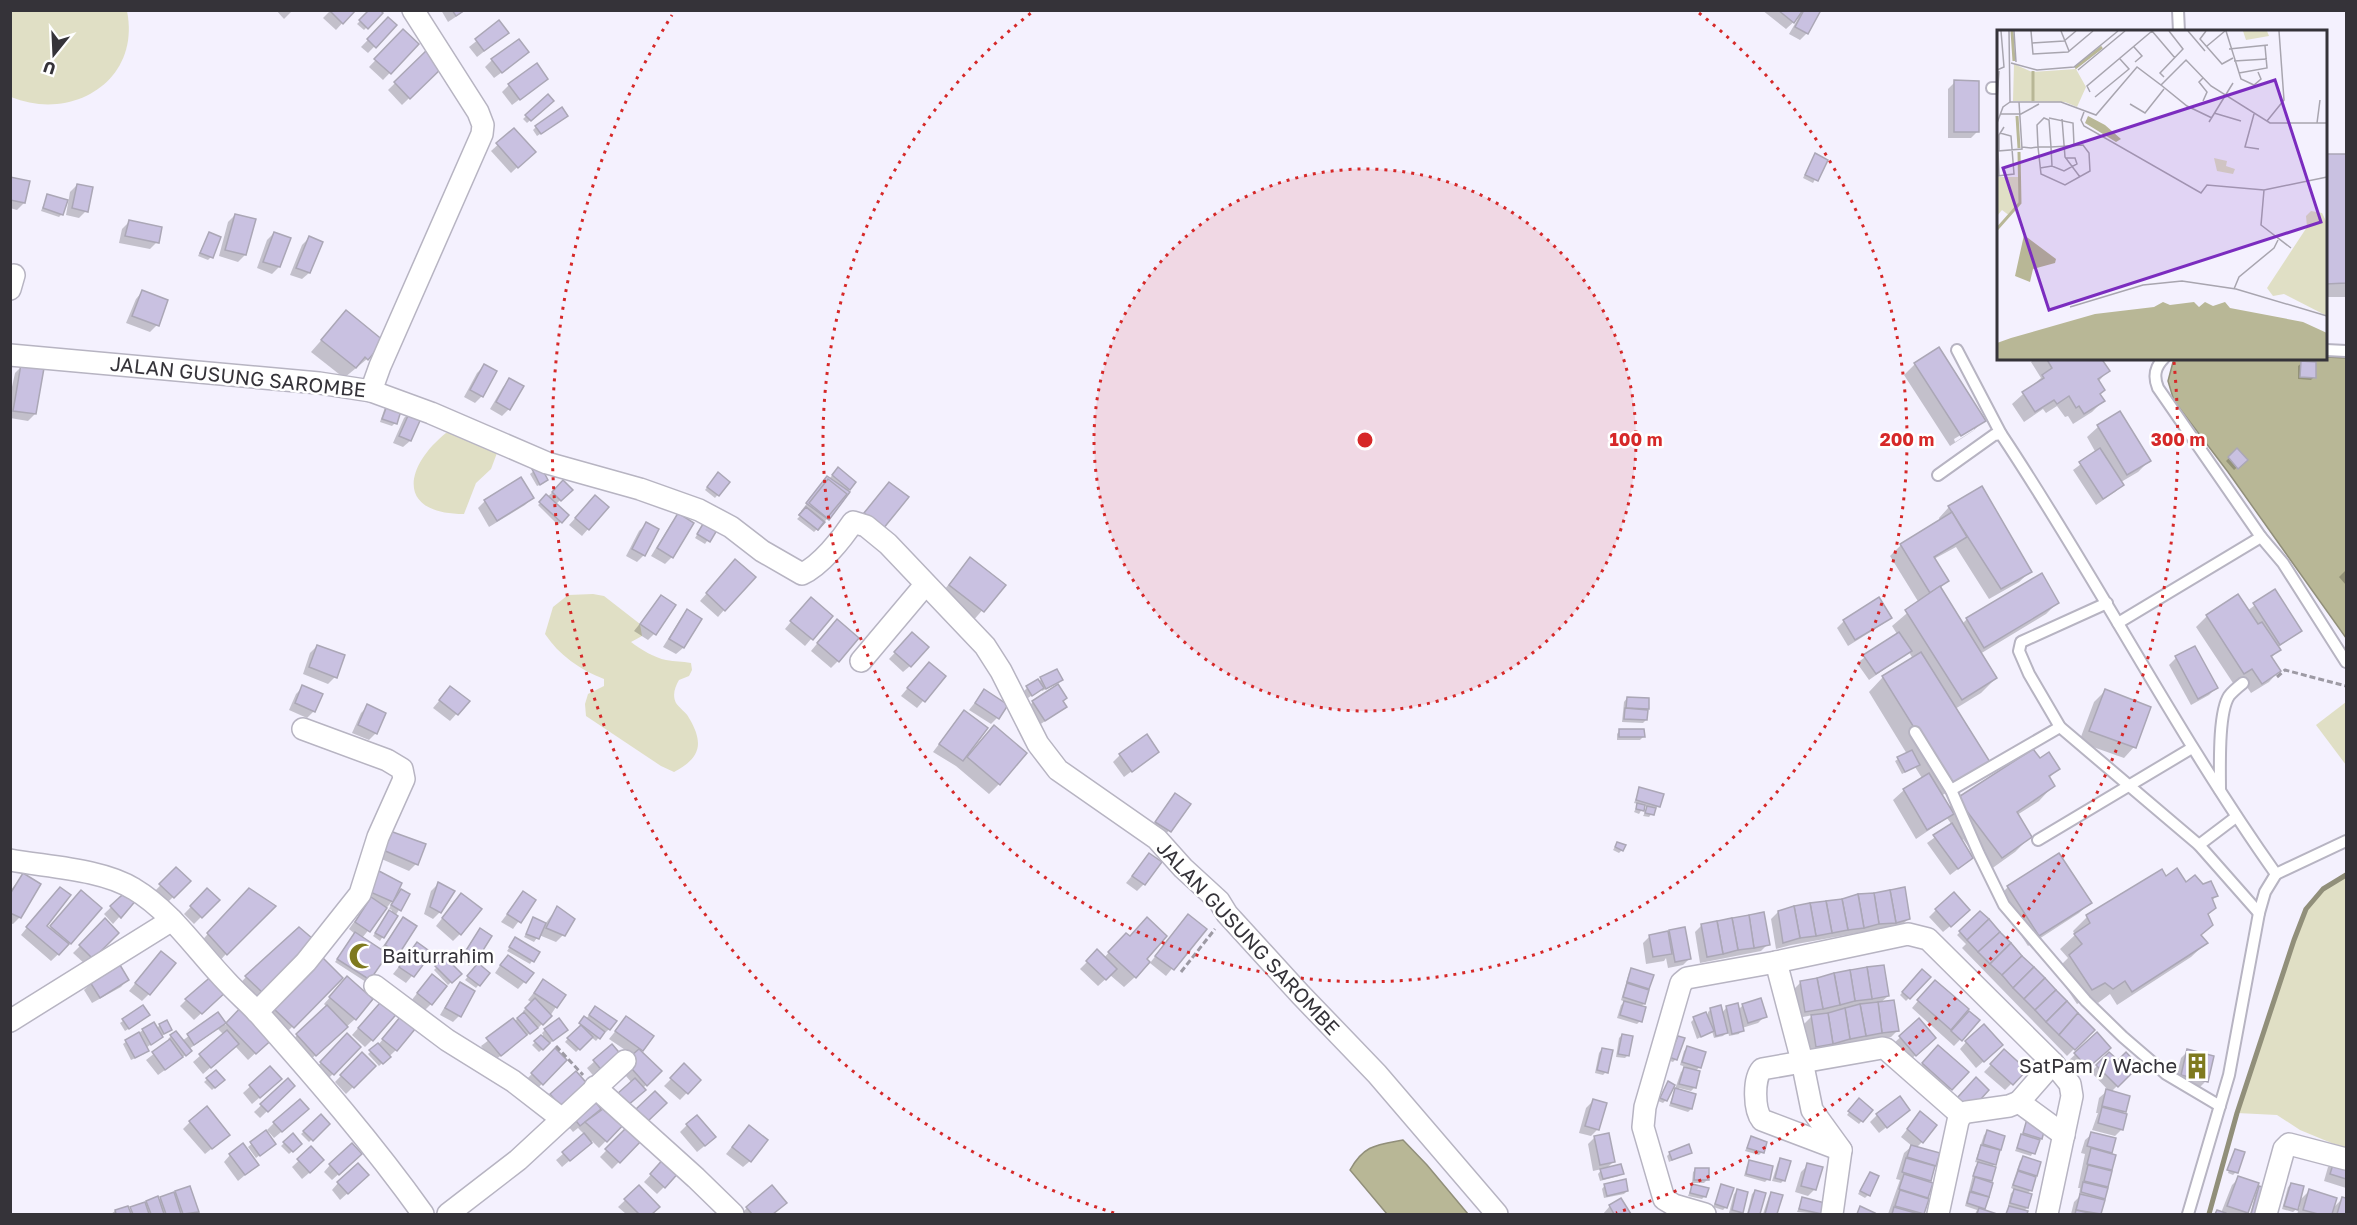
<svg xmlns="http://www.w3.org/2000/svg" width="2357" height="1225" font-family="'Golos Text',sans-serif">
	<rect width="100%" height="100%" fill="#f4f1fe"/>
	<g fill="#e0dfc5">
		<path d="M10,11H127C141,81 72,122 11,97Z"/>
		<path d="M446,433L458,434L497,453L491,469L476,483L464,514C396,514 404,467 446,433Z"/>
		<path d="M593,594L604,596L640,624L642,636L631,642C640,649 655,658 666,660C675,662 682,661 691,663L692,670L689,676L679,680C675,687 672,695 676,703C679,708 686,712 689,718C704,743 701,758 674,772L661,766L586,716L585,704L588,694L604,686V679C580,670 559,655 545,634L553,607L568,595Z"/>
		<path d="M2346,702V765L2316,725Z"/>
		<path d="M2346,875V1149L2300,1130L2277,1115L2237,1113L2294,940L2306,909L2323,889Z"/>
	</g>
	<g fill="#b8b796" stroke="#918f7a" stroke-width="1.5">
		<path d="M2326,357L2346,358V638L2228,472L2174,401L2168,381L2173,362L2177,359Z"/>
		<path d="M1403,1140L1427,1165L1468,1214H1387L1350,1170C1364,1145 1376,1145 1403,1140Z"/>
	</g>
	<g fill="#0003" fill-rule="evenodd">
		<path d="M276,10H293L284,19Z"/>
		<path d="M331,10H354L336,30L323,18Z"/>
		<path d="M371,10L381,13L364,30L357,24Z"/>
		<path d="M441,10H466L448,22Z"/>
		<path d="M1762,10H1819L1807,33L1800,40L1789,34L1799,17L1786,29Z"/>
		<path d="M388,19L395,25L368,53L361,47Z"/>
		<path d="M499,23L500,39L477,57L469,47Z"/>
		<path d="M403,31L417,44L383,80L369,67Z"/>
		<path d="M430,49L444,64L402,105L388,90Z"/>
		<path d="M520,59L494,78L485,67L492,60Z"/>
		<path d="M546,79L512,105L502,92L509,85Z"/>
		<path d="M1955,82L1978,131L1971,138H1948V89Z"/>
		<path d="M548,96L552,101L527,123L523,119Z"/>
		<path d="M563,119L537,136L533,130L536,127Z"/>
		<path d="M514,130L527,158L511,173L491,151Z"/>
		<path d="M1815,155L1826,160L1813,183L1803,178Z"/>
		<rect x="2326" y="156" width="20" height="141"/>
		<path d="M10,178L24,203L17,210L10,208Z"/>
		<path d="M77,185L86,211L79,218L66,215L70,192Z"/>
		<path d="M47,196L62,214L59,217L41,211Z"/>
		<path d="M235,215L245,255L238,262L219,256L228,222Z"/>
		<path d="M129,222L157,242L150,249L119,243L122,229Z"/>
		<path d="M209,233L211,257L208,260L198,256Z"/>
		<path d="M274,233L279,267L272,274L257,268L267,240Z"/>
		<path d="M309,238V273L302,279L290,275L302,245Z"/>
		<path d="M142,292L157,325L150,332L126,323L136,299Z"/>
		<path d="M346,312L367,359L344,378L311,352Z"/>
		<path d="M2035,358H2100L2108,371L2098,382L2099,395L2103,401L2092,412L2073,424L2068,416L2065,417L2057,406L2046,413L2043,409L2024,422L2012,404L2041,378L2031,362Z"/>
		<path d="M2302,363L2314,377L2311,380L2298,379V366Z"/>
		<path d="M1915,364L1984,420L1973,431L1950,446L1904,375ZM1974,427V430L1955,442L1954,439Z"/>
		<path d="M22,366L35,414L28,421L10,418V396L15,373Z"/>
		<path d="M484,366L482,396L475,403L464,397L477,373Z"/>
		<path d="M510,380L509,409L502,416L490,409L503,387Z"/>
		<path d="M386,404L395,423L392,426L380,422Z"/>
		<path d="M411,411L410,441L403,447L393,443L404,418Z"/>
		<path d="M2120,413L2149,461L2138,472L2121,482L2122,485L2115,492L2096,505L2073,470L2096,453L2087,437L2098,427Z"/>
		<path d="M2237,450L2246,460L2234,470L2226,461Z"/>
		<path d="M539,467L544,483L537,486L530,474Z"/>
		<path d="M838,469L854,483L827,519L814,532L797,519L803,513L801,511L821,485L829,479Z"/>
		<path d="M715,477L728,482L715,498L705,490Z"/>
		<path d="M521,479L532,498L525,505L489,527L478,508L485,501Z"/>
		<path d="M563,483L571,490L556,504L567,515L558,525L538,505Z"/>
		<path d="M588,504V529L582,536L569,525Z"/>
		<path d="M1949,507L2030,572L2019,582L1989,599L1956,547L1934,559L1947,581L1940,588L1962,624L1967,619L2057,603L2046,614L1980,654L1996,678L1981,693L1955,709L1973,776L1941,796L1948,808L1958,799L2040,760L2058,769L2049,778L2053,786L2039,801L2017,815L2030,837L2015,852L1987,872L1963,839L1961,840L1972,858L1950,875L1927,843L1952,825L1947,818L1916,839L1893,800L1904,790L1922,778L1915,767L1902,774L1895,761L1907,754L1869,692L1883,677L1913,659L1909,652L1869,680L1857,663L1897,634L1892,626L1919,603L1890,556L1901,545L1940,521L1939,518Z"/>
		<path d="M679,515L692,524L672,557L665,564L651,556L672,522Z"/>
		<path d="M705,522L718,525L705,544L695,538Z"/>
		<path d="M646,524L644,555L637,562L626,556L639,531Z"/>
		<path d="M970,559L1004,585L972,622L939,596Z"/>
		<path d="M729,568L724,610L718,617L700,601Z"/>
		<path d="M2346,570V585L2339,577Z"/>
		<path d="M2274,591L2300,631L2277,648L2279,650L2271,658L2279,671L2269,682L2251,693L2241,678L2233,683L2196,627L2207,616L2247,611Z"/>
		<path d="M661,597L654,634L648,640L634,631Z"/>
		<path d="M804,606L831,616L805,646L785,629Z"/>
		<path d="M688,611L700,619L683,648L676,654L663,647L681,618Z"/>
		<path d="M1890,617L1883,624L1848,646L1837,628L1844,621Z"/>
		<path d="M830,628L838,661L831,668L811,651Z"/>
		<path d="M906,641L910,666L903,672L889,659Z"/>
		<path d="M317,646L335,677L328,684L303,674L310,653Z"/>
		<path d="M2176,658L2216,688L2209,695L2191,705L2169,665Z"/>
		<path d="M922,671L944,676L917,708L901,696Z"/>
		<path d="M1056,671L1061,680L1058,683L1042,691L1041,689L1028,698L1024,691L1027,688Z"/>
		<path d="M303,687L314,711L307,718L289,710L296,694Z"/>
		<path d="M450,688L468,701L450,721L433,708Z"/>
		<path d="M984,691L997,718L991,724L969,710Z"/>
		<path d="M2105,691L2149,708L2134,747L2124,758L2079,742L2094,702Z"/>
		<path d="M1627,698L1648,699L1646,720L1643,723L1622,722L1624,702Z"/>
		<path d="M1061,701L1065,707L1038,726L1026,709L1033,702Z"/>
		<path d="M368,706L376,733L369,740L352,733L361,713Z"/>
		<path d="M958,719L966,754L999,784L989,794L956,766L933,752Z"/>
		<path d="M1620,730L1643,737L1640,740H1617V734Z"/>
		<path d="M1157,752L1124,777L1113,762L1120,755Z"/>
		<path d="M1640,788L1658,806L1649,817L1643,816L1648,807L1644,806L1639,814L1634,812L1638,804L1634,803Z"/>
		<path d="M1175,795L1189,804L1163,838L1150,829Z"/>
		<path d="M383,840L424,845L416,864L409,871L377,857Z"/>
		<path d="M1617,843L1622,850L1619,853L1613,850Z"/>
		<path d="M1149,855L1144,884L1137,891L1126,883Z"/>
		<path d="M2059,855L2090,903L2079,913L2028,946L1997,898L2008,887Z"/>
		<path d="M176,869L189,881L166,904L154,892Z"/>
		<path d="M23,875L39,884L20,917L13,924L10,923V891Z"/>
		<path d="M2165,878L2186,884L2202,886L2217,896L2211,901L2214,908L2207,915L2212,925L2200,936L2206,943L2191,957L2117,1005L2110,994L2098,1003L2090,997L2077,1004L2055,971L2068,958L2060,949L2075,935L2073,931L2087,917Z"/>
		<path d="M372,880L393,898L401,891L408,895L380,941L373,936L392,910L389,909L393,900L362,938L380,950L403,919L397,953L391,960L385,956L366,982L335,962L355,934L349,929L369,901L363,898Z"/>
		<path d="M438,884L440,912L433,919L424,914L431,891Z"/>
		<path d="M130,889L136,898L113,924L104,914Z"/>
		<path d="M207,890L218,900L194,924L184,914Z"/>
		<path d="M523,893L534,900L513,929L501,922Z"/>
		<path d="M53,895L45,926L49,929L74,899L70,943L51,961L21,935Z"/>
		<path d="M238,900L226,954L216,965L198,945Z"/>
		<path d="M455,902L460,934L453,941L436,926Z"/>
		<path d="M557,908L563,935L556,942L539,935L534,942L524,937L534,919L545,924Z"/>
		<path d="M1936,910L1961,917L1943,932L1929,917Z"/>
		<path d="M1778,912L1909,918L1902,925L1791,945L1776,949L1771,919Z"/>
		<path d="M1980,913L2093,1030L2067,1056L1962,948L1966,944L1957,935Z"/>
		<path d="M105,921L117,933L86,965L73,953Z"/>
		<path d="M1181,923L1204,929L1166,976L1150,963Z"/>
		<path d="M1702,925L1768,944L1761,951L1700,963L1695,932Z"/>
		<path d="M480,930L476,959L469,966L459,959Z"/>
		<path d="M1670,931L1690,958L1683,965L1668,968L1666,958L1664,961L1646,964L1643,943L1650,936Z"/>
		<path d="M513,942L538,952L530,964L507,951Z"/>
		<path d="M417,944L430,954L406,983L393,974Z"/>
		<path d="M318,945L253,1005L236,988L246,977Z"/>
		<path d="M1115,945L1144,959L1135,977L1124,987L1110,975L1098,986L1080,969L1097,952L1104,958Z"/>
		<path d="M445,959L460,974L448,985L434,970Z"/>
		<path d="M154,960L149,994L142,1001L129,991Z"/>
		<path d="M323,960L341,978L282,1037L264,1019Z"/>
		<path d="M501,964L532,973L518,989L495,973Z"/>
		<path d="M475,968L488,973L476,988L465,980Z"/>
		<path d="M1632,970L1652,976L1644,1004L1640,1007V1021L1637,1024L1617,1018L1621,1005L1625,1002L1621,1000L1629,973Z"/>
		<path d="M1922,971L1929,977L1906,1001L1900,995Z"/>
		<path d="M127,980L121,987L92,1003L84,990L91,983Z"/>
		<path d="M543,981L564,995L550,1016L539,1027L526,1036L525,1035L493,1062L481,1046L525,1013L523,1011L532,1003L528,1000Z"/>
		<path d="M1801,982L1888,996L1879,1004L1898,1030L1891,1037L1809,1053L1804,1024L1813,1015L1798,1018L1794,989Z"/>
		<path d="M425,983L431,1004L424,1011L411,1001Z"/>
		<path d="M461,984L459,1016L453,1022L440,1015L454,991Z"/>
		<path d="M341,985L355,1019L309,1061L290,1042L327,1007L324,1004Z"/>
		<path d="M1928,989L1955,1026L1969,1013L1978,1021L1954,1046L1912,1008Z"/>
		<path d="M226,990L194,1020L180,1006L186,1000Z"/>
		<path d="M379,1005L372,1040L365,1047L352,1035Z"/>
		<path d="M1743,1005L1765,1016L1758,1023L1742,1028L1739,1034L1729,1036L1728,1031L1723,1036L1714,1038L1712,1031L1697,1039L1691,1022L1694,1019L1705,1014L1708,1020V1012L1711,1009L1722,1013L1726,1008L1738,1010Z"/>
		<path d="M143,1007L145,1018L125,1031L120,1023Z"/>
		<path d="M243,1007L275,1035L248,1060L235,1046L203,1074L193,1062L224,1035L218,1029L189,1049L187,1054L158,1075L146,1060L170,1041L168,1039L171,1036L182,1041L218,1015L225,1025Z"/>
		<path d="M593,1011L609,1029L606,1032L604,1031L596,1041L591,1037L576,1052L565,1042Z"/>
		<path d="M626,1018L642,1050L639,1052L660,1071L642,1089L632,1083L620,1069L634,1056L609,1039Z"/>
		<path d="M399,1020L396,1050L379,1066L368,1054L378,1045Z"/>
		<path d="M558,1020L563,1033L539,1052L532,1045L543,1035L542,1033L545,1030Z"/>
		<path d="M1919,1020L1927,1045L1909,1061L1893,1044Z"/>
		<path d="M160,1025L167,1032L146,1048L147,1051L144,1054L131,1060L123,1044L143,1030L156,1029Z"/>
		<path d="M347,1035L359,1047L326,1081L314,1070Z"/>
		<path d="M1622,1035L1628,1055L1625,1058L1616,1057L1619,1038Z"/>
		<path d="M2097,1035L2102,1055L2080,1074L2068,1061Z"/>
		<path d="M1678,1037L1676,1059L1673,1062L1667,1060Z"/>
		<path d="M1966,1042L1994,1052L1976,1068L1960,1049Z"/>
		<path d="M612,1046L596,1079L587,1068Z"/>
		<path d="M1687,1048L1700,1067L1695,1071L1698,1072L1694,1088L1691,1091L1679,1088L1678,1090L1691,1109L1688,1112L1669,1106L1681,1072L1686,1067L1680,1065L1684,1051Z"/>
		<path d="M1602,1049L1606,1072L1603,1075L1595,1073L1599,1053Z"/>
		<path d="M555,1050L565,1060L535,1091L525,1081Z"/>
		<path d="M2004,1051L2025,1070L2005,1090L1984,1072Z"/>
		<path d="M2188,1051L2206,1081L2199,1088L2175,1082L2181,1058Z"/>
		<path d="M362,1054L374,1066L346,1094L335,1082Z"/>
		<path d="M1931,1054L1966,1072L1944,1096L1916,1071Z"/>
		<path d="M2109,1054L2118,1062L2137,1066L2111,1092L2125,1111L2122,1114V1129L2115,1136L2092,1130L2098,1113H2096L2099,1098L2108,1090L2091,1072Z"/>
		<path d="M684,1066L699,1080L680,1100L664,1086Z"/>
		<path d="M270,1068L273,1086L252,1104L243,1093Z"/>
		<path d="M216,1072L223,1080L212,1090L204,1082Z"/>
		<path d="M288,1080L293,1086L260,1118L254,1112Z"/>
		<path d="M1668,1083L1666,1100L1663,1103L1658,1101Z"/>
		<path d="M1593,1101L1598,1129L1591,1136L1579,1133L1586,1108Z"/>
		<path d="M1856,1103L1871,1110L1859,1124L1847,1115Z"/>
		<path d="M599,1109L591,1118L625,1121L599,1148L592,1141L562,1167L556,1160L585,1135L578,1128L573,1132L564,1121Z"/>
		<path d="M1908,1110L1879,1133L1870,1122L1877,1115Z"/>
		<path d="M1920,1113L1922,1142L1916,1148L1938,1154L1927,1183L1931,1184L1922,1214H1888L1900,1180L1896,1179L1904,1153L1912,1146L1901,1137Z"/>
		<path d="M300,1116L274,1138L267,1130L274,1123Z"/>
		<path d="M321,1116L328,1124L309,1142L301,1134Z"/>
		<path d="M2028,1121L2040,1138L2031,1156L2015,1151Z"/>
		<path d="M190,1122L221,1141L205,1154L183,1129Z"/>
		<path d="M687,1125L707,1144L697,1152L680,1132Z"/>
		<path d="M629,1127L641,1139L612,1169L600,1157Z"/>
		<path d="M266,1132L271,1146L256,1158L248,1147Z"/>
		<path d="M1987,1132L2003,1137L1995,1164L1991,1167L1994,1168L1983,1211L1995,1214H1975L1977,1210L1965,1206L1975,1167L1979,1163L1975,1162L1984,1135Z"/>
		<path d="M742,1134L750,1161L743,1167L726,1154Z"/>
		<path d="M2092,1134L2114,1139L2110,1155L2114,1156L2104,1198L2102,1201L2100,1214H2071L2074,1202L2080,1196L2079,1195L2080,1188H2078L2085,1154L2081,1153L2085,1140Z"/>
		<path d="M293,1135L300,1144L289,1154L281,1146Z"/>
		<path d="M1595,1137L1613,1162L1605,1170L1622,1173L1619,1176L1600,1181L1598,1174L1602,1169L1593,1171L1588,1144Z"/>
		<path d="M1751,1138L1762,1152L1759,1155L1745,1151Z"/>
		<path d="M311,1149L316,1167L302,1179L292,1167Z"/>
		<path d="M2235,1150L2236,1172L2233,1175L2228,1173Z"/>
		<path d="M1691,1152L1669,1162L1667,1156L1670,1153Z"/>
		<path d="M230,1155L257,1165L238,1181L224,1162Z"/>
		<path d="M2023,1158L2039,1163L2031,1190L2027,1194L2030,1195L2027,1208L2023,1212H2026L2025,1214H2005L2010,1207L2008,1206L2011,1193L2015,1190L2011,1188L2020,1161Z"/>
		<path d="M1781,1159L1784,1180L1781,1183L1772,1181L1778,1162Z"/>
		<path d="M2335,1160L2346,1163V1188L2324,1181L2328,1167Z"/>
		<path d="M353,1161L332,1180L324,1172L330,1165Z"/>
		<path d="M1750,1162L1768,1179L1765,1182L1744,1176L1747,1165Z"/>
		<path d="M1808,1165L1815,1189L1808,1196L1795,1192L1801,1172Z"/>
		<path d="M659,1166L664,1187L657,1194L644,1182Z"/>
		<path d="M1696,1169L1707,1180L1704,1183H1692L1693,1172Z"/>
		<path d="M1870,1173L1868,1195L1865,1198L1858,1194Z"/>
		<path d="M2239,1178L2257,1184L2246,1212L2244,1214H2214L2217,1212L2221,1213L2232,1185Z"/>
		<path d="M360,1182L340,1200L332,1190L338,1183Z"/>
		<path d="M2291,1184L2299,1201L2309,1191L2332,1209L2343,1198L2346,1200V1214H2297L2300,1206L2293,1212L2282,1209L2288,1187Z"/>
		<path d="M1605,1185L1627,1191L1624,1194L1604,1198L1602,1189Z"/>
		<path d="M1692,1186L1705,1196L1702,1199L1688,1196Z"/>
		<path d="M1722,1186L1726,1207L1723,1210L1713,1207Z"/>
		<path d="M639,1187L658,1207L650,1214H626L618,1207Z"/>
		<path d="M2260,1188V1214H2250L2256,1192Z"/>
		<path d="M1737,1191L1742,1212L1739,1214L1729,1213L1734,1194Z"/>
		<path d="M1755,1191L1764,1194L1759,1214H1747L1752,1194Z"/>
		<path d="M176,1193L197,1211L194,1214H111L115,1211H128L147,1202L158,1201Z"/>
		<path d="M1772,1193L1781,1196L1776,1214H1763L1769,1196Z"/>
		<path d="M1803,1198L1824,1204L1821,1214L1797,1212Z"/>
		<path d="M1621,1200L1629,1214H1603L1609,1207Z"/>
		<path d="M747,1208L778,1209L772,1214H741Z"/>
	</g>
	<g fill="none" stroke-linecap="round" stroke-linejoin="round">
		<path stroke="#918f7a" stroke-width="5" d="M2209,1214L2237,1113L2294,940L2306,909L2323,889L2346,875"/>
	</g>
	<g fill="#c9c1e1" stroke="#aba7b6" stroke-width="1.5">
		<path d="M329,10H356L343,24Z"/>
		<path d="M369,10H380L383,13L368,29L359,20Z"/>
		<path d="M452,10H465L456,16Z"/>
		<path d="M1778,10H1803L1794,23Z"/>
		<path d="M1804,10H1821L1808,34L1795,27Z"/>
		<path d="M388,17L397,25L376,48L367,39Z"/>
		<path d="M499,20L509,33L484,51L475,39Z"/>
		<path d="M403,29L419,44L391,74L374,59Z"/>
		<path d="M519,39L529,52L502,73L491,59Z"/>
		<path d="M430,47L446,64L410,99L394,82Z"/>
		<path d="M537,63L548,79L520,100L508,84Z"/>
		<path d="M1954,80L1979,81V132H1954Z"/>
		<path d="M548,94L554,101L531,121L525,115Z"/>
		<path d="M562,107L568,116L541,134L535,126Z"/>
		<path d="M514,128L536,152L518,168L496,143Z"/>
		<path d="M1815,153L1828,160L1818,181L1805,175Z"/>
		<path d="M2326,154H2346V283L2326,284Z"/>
		<path d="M10,177L30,181L25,203L10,200Z"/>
		<path d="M77,184L93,187L88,212L72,208Z"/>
		<path d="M47,194L68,200L63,215L43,208Z"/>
		<path d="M235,214L256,219L246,255L225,250Z"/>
		<path d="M129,220L162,227L159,243L125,236Z"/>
		<path d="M209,232L221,237L213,258L200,253Z"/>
		<path d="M274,232L291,238L280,267L263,262Z"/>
		<path d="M309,236L323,242L310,273L296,268Z"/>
		<path d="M142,290L168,300L159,326L132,316Z"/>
		<path d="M346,310L384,341L368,360L365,357L356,368L321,340Z"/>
		<path d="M1939,347L1986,421L1961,436L1914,363Z"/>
		<path d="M2046,358H2101L2110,371L2098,379L2105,390L2100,394L2105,401L2084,414L2079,406L2076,408L2069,396L2057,404L2054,400L2035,412L2022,392L2044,378L2042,375L2052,368Z"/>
		<path d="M2301,361L2316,362V378L2300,377Z"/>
		<path d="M21,364L44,368L36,414L13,411Z"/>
		<path d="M484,364L497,371L483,397L470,390Z"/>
		<path d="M509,378L524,386L510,410L496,402Z"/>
		<path d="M389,400L403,404L397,424L382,419Z"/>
		<path d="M411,409L423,414L411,441L399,436Z"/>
		<path d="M2120,411L2151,461L2127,475L2097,425Z"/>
		<path d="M2100,448L2124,485L2103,499L2079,462Z"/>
		<path d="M2237,448L2248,460L2238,469L2228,457Z"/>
		<path d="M540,465L548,480L540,485L532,469Z"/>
		<path d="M838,467L856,482L850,490L832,475Z"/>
		<path d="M718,472L730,482L719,496L707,487Z"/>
		<path d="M827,476L850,492L829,520L806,503Z"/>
		<path d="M521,477L534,498L497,521L484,500Z"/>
		<path d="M828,479L847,494L827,518L809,503Z"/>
		<path d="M563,480L573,490L561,501L552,492Z"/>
		<path d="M889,482L909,497L883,529L864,513Z"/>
		<path d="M1982,486L2032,572L2001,589L1948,506Z"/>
		<path d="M546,494L569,515L562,523L539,502Z"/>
		<path d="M595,495L609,507L589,530L575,518Z"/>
		<path d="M806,507L825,522L818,530L799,515Z"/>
		<path d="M806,507L824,522L818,530L799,515Z"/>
		<path d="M1952,512L1967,537L1934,557L1949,581L1930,593L1900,544Z"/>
		<path d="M678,513L694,523L673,558L657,548Z"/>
		<path d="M707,517L720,525L710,542L697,534Z"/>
		<path d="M646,522L659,529L645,556L632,549Z"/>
		<path d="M970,557L1006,585L984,612L949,585Z"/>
		<path d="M735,559L756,577L725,611L706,593Z"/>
		<path d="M2042,573L2059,603L1984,648L1966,618Z"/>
		<path d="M1940,586L1997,678L1962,700L1905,610Z"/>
		<path d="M2275,589L2302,631L2280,645L2253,603Z"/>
		<path d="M2238,594L2258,624L2262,622L2281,650L2271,656L2281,671L2262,684L2252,669L2244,674L2206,615Z"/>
		<path d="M661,595L676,605L656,635L640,624Z"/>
		<path d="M811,597L833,616L813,640L790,621Z"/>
		<path d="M1879,597L1892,618L1855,640L1843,620Z"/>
		<path d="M687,609L702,619L684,648L669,639Z"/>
		<path d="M837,619L859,638L839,662L817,643Z"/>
		<path d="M912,632L929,647L911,667L894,652Z"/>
		<path d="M1899,632L1912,651L1876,674L1863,655Z"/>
		<path d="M317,645L345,655L337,678L309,667Z"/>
		<path d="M2195,646L2218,688L2198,699L2175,656Z"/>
		<path d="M1921,652L1990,762L1951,787L1882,676Z"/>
		<path d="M929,662L946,676L925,702L907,688Z"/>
		<path d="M1057,669L1063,680L1046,689L1040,677Z"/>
		<path d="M1038,679L1044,688L1032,696L1026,686Z"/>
		<path d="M1058,684L1067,698L1063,701L1067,707L1045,721L1032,701Z"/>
		<path d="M302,685L323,694L315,712L295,703Z"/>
		<path d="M450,686L470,701L458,715L439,700Z"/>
		<path d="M984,689L1008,705L999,719L975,703Z"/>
		<path d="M2105,689L2151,707L2136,748L2089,731Z"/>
		<path d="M1627,697L1649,698V709L1626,708Z"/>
		<path d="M367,704L386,713L377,734L358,725Z"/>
		<path d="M1625,708L1648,710L1647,720L1624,719Z"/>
		<path d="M964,710L988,728L963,761L939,744Z"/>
		<path d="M994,725L1027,753L1000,785L967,757Z"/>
		<path d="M1619,729H1644L1645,737H1619Z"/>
		<path d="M1147,734L1159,752L1132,772L1119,754Z"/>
		<path d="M2033,749L2040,758L2049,752L2060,769L2049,776L2055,786L2017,812L2032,837L2002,858L1957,798Z"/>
		<path d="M1912,750L1920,765L1905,772L1897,757Z"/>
		<path d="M1929,773L1954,814L1927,830L1903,789Z"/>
		<path d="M1639,787L1664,794L1660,807L1636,800Z"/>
		<path d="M1175,793L1191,804L1171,832L1155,822Z"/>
		<path d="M1637,803L1645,805L1644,811L1636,809Z"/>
		<path d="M1647,806L1656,808L1654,815L1645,813Z"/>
		<path d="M1952,823L1973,858L1958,869L1933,835Z"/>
		<path d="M390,831L426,844L418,865L383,850Z"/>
		<path d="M1617,842L1626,845L1623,851L1615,847Z"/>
		<path d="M1149,853L1162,862L1145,885L1132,876Z"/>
		<path d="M2059,853L2092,903L2039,936L2007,886Z"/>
		<path d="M176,867L191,881L174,898L159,884Z"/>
		<path d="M2177,868L2186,882L2195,875L2203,884L2211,881L2218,896L2212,898L2216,908L2208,914L2213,925L2201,935L2208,943L2132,992L2125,981L2113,989L2105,983L2092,990L2069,955L2082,944L2074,934L2090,923L2086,915L2162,869L2166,876Z"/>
		<path d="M379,871L402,883L393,902L368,891Z"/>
		<path d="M23,873L41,884L21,918L10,913V894Z"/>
		<path d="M438,882L455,891L441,913L430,907Z"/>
		<path d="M60,887L71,895L47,926L69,944L59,955L26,927Z"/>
		<path d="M131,887L138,898L121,918L110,906Z"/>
		<path d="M1905,887L1910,919L1896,923L1890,890Z"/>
		<path d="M207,888L220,900L202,918L190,906Z"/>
		<path d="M249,888L276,906L227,955L207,933Z"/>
		<path d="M401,889L410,894L401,911L391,905Z"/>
		<path d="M81,890L102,908L71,944L50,926Z"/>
		<path d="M1890,890L1896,923L1879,924L1874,893Z"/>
		<path d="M523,891L536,900L521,923L507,914Z"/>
		<path d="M1954,892L1970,910L1951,927L1935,909Z"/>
		<path d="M461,893L482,909L461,935L442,918Z"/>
		<path d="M1874,893L1879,924L1864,928L1858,894Z"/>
		<path d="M1858,894L1864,928L1848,930L1842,899Z"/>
		<path d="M371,897L387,908L370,932L355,922Z"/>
		<path d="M1842,899L1848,930L1832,933L1826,901Z"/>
		<path d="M1826,901L1832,933L1816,936L1810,903Z"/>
		<path d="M1810,903L1816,936L1800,938L1794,906Z"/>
		<path d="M557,906L575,919L565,936L546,928Z"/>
		<path d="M1794,906L1800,938L1783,943L1778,911Z"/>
		<path d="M389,910L398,916L384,938L375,933Z"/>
		<path d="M1980,911L1989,919L1967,940L1959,931Z"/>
		<path d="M1764,912L1770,945L1754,948L1749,915Z"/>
		<path d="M1188,914L1207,929L1174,970L1155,956Z"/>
		<path d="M1749,915L1754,948L1738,950L1732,918Z"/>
		<path d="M403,917L417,926L399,954L385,945Z"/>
		<path d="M533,917L546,923L539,939L526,934Z"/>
		<path d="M1147,917L1167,936L1147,959L1150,962L1136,978L1108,952L1126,933L1130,936Z"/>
		<path d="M105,918L119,933L93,959L79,945Z"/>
		<path d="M1732,918L1738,950L1723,954L1717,921Z"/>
		<path d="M1989,919L2000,932L1978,952L1967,940Z"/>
		<path d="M1717,921L1723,954L1707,957L1701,924Z"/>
		<path d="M299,927L320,945L265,995L245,976Z"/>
		<path d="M1685,927L1691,959L1675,962L1669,930Z"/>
		<path d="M480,928L492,936L477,960L465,952Z"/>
		<path d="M1668,931L1672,954L1653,957L1649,935Z"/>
		<path d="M355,932L388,954L370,980L337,959Z"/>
		<path d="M2000,932L2011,943L1990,964L1978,952Z"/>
		<path d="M515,937L540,952L534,962L509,947Z"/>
		<path d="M417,942L432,953L414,977L399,967Z"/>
		<path d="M2011,943L2022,956L2002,975L1990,964Z"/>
		<path d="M1097,949L1117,969L1106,980L1086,961Z"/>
		<path d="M161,951L176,963L150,995L135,983Z"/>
		<path d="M508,955L534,973L526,983L500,965Z"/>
		<path d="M2022,956L2034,967L2013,988L2002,975Z"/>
		<path d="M445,957L462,974L452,983L435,966Z"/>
		<path d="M323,958L343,978L294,1028L273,1008Z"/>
		<path d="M478,963L490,973L480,986L467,976Z"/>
		<path d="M120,965L129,980L100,998L90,982Z"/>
		<path d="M1884,965L1889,996L1872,999L1867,967Z"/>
		<path d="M1867,967L1872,999L1855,1001L1850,970Z"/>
		<path d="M2034,967L2045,978L2024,999L2013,988Z"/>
		<path d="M1631,968L1654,975L1649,989L1627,982Z"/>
		<path d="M1922,969L1931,977L1910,999L1902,992Z"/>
		<path d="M1850,970L1855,1001L1840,1005L1834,973Z"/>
		<path d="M1834,973L1840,1005L1823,1009L1817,978Z"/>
		<path d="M214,974L228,990L202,1014L185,999Z"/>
		<path d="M432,974L447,986L432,1005L417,993Z"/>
		<path d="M347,976L373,999L356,1020L329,997Z"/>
		<path d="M1817,978L1823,1009L1805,1012L1800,981Z"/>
		<path d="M2045,978L2056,990L2035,1010L2024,999Z"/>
		<path d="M543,979L566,995L557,1008L534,993Z"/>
		<path d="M1935,980L1969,1009L1951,1030L1917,1000Z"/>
		<path d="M460,982L475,991L461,1017L445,1008Z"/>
		<path d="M1627,983L1649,990L1645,1004L1623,997Z"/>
		<path d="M2056,990L2067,1001L2046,1022L2035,1010Z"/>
		<path d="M386,996L401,1009L373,1041L358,1028Z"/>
		<path d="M535,998L552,1016L543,1025L525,1008Z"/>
		<path d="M1761,998L1767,1017L1748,1023L1742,1004Z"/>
		<path d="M1894,1000L1899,1031L1882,1033L1878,1002Z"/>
		<path d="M1624,1001L1646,1007L1642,1022L1620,1015Z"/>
		<path d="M2067,1001L2078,1013L2059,1035L2046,1022Z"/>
		<path d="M1878,1002L1882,1033L1866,1036L1860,1004Z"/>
		<path d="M1738,1003L1744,1031L1732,1034L1726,1006Z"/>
		<path d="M1860,1004L1866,1036L1850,1039L1845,1008Z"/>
		<path d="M143,1005L150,1015L129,1029L122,1019Z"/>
		<path d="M243,1005L277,1035L256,1054L226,1023Z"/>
		<path d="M327,1005L348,1027L316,1056L296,1034Z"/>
		<path d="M1721,1005L1728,1033L1716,1036L1710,1008Z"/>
		<path d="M595,1006L617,1021L610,1030L589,1015Z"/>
		<path d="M1845,1008L1850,1039L1833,1044L1828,1013Z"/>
		<path d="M405,1011L420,1023L397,1051L382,1039Z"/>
		<path d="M1969,1011L1980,1020L1962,1041L1951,1031Z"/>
		<path d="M218,1012L226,1023L194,1045L187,1034Z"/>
		<path d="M524,1012L538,1028L530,1034L517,1018Z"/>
		<path d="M1706,1012L1714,1031L1701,1037L1693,1017Z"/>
		<path d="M1828,1013L1833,1044L1816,1047L1811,1015Z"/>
		<path d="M2078,1013L2095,1030L2075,1050L2059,1035Z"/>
		<path d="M584,1016L605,1032L600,1039L579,1023Z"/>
		<path d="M626,1016L654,1036L643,1051L615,1031Z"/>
		<path d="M513,1018L527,1035L501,1056L486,1038Z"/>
		<path d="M559,1018L568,1030L553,1041L544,1029Z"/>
		<path d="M1919,1018L1936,1038L1916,1056L1899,1036Z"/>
		<path d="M167,1020L172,1030L164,1034L159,1024Z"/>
		<path d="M154,1022L163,1037L151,1045L142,1029Z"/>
		<path d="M1984,1024L2003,1045L1984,1062L1965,1041Z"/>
		<path d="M581,1025L593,1037L580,1050L567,1038Z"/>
		<path d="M227,1030L239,1044L211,1068L199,1054Z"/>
		<path d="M176,1031L192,1051L186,1056L170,1035Z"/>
		<path d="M139,1032L149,1051L135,1058L125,1040Z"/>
		<path d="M2097,1032L2111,1048L2088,1068L2074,1053Z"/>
		<path d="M347,1033L361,1047L334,1075L320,1062Z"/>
		<path d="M1622,1034L1633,1036L1629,1056L1618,1054Z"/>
		<path d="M541,1035L550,1043L543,1050L534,1041Z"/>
		<path d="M1678,1036L1685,1038L1677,1060L1669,1057Z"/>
		<path d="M170,1039L183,1057L165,1070L152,1052Z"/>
		<path d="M378,1043L391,1057L383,1064L369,1050Z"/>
		<path d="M612,1044L623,1057L604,1073L593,1060Z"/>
		<path d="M1938,1045L1969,1072L1952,1090L1922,1063Z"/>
		<path d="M1687,1046L1706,1052L1701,1068L1682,1062Z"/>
		<path d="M555,1048L567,1060L543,1085L531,1073Z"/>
		<path d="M1602,1048L1613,1050L1608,1073L1597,1070Z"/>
		<path d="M639,1049L662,1071L647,1086L625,1061Z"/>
		<path d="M2004,1049L2027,1070L2013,1085L1990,1064Z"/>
		<path d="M2187,1049L2214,1056L2208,1082L2181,1075Z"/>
		<path d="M362,1052L376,1066L354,1088L340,1075Z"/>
		<path d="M2109,1052L2118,1060L2126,1052L2139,1066L2118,1087L2096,1065Z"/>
		<path d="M684,1063L701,1080L688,1094L670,1078Z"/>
		<path d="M270,1066L282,1079L260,1098L249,1085Z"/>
		<path d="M1684,1067L1700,1071L1696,1088L1679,1084Z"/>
		<path d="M216,1070L225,1080L215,1088L206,1078Z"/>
		<path d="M576,1071L591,1088L565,1111L550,1094Z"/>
		<path d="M1976,1077L1989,1090L1971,1110L1957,1098Z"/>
		<path d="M288,1078L295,1086L268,1112L260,1104Z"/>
		<path d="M635,1078L646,1090L627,1106L617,1094Z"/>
		<path d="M1668,1081L1675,1085L1667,1101L1660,1098Z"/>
		<path d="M1675,1088L1696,1094L1692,1109L1671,1103Z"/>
		<path d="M2106,1089L2130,1096L2126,1112L2102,1106Z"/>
		<path d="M655,1091L667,1103L647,1122L635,1110Z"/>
		<path d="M591,1096L601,1109L580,1126L570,1113Z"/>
		<path d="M1900,1096L1910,1110L1887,1128L1876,1114Z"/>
		<path d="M1859,1098L1873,1110L1863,1122L1848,1111Z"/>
		<path d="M300,1099L309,1109L282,1132L273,1122Z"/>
		<path d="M1593,1099L1607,1103L1599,1130L1585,1126Z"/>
		<path d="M609,1105L627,1121L607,1142L585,1122L603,1109L605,1111Z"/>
		<path d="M207,1106L230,1135L212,1149L189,1121Z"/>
		<path d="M2102,1107L2127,1114L2123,1130L2098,1123Z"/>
		<path d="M1920,1111L1937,1125L1923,1143L1907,1129Z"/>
		<path d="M321,1114L330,1124L313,1141L303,1131Z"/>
		<path d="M697,1115L716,1137L705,1146L686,1124Z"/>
		<path d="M2027,1119L2046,1124L2042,1139L2023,1133Z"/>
		<path d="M629,1125L643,1139L620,1163L605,1149Z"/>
		<path d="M749,1125L768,1140L751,1162L732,1147Z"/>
		<path d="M266,1130L276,1144L260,1156L250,1142Z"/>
		<path d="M1987,1130L2005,1136L2001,1150L1983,1144Z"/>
		<path d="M2091,1132L2116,1138L2112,1153L2087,1146Z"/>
		<path d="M293,1133L302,1144L293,1152L283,1142Z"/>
		<path d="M584,1133L592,1143L570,1161L562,1152Z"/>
		<path d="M1609,1133L1615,1162L1600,1165L1594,1136Z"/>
		<path d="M2021,1134L2040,1140L2035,1154L2017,1148Z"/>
		<path d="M1751,1136L1767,1142L1764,1153L1747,1148Z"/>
		<path d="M243,1143L259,1165L245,1175L229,1154Z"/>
		<path d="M352,1143L362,1154L339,1175L329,1164Z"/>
		<path d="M1689,1144L1692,1153L1672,1160L1669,1152Z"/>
		<path d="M1911,1145L1940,1153L1936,1166L1907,1157Z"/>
		<path d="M1981,1145L2000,1150L1996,1165L1977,1159Z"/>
		<path d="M311,1146L324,1160L310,1173L297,1159Z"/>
		<path d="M2091,1148L2116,1155L2112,1170L2087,1164Z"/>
		<path d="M2235,1149L2245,1152L2238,1173L2227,1170Z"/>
		<path d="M2023,1156L2041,1162L2037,1176L2018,1170Z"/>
		<path d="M665,1157L681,1170L665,1188L650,1174Z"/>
		<path d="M1780,1158L1791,1161L1785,1181L1775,1178Z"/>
		<path d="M1906,1158L1935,1166L1931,1181L1902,1172Z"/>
		<path d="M2335,1158L2346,1162V1179L2330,1174Z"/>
		<path d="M1749,1160L1773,1166L1770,1180L1746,1174Z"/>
		<path d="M1978,1162L1996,1167L1992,1181L1973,1176Z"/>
		<path d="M358,1163L369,1175L348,1194L337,1182Z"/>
		<path d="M1807,1163L1823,1167L1816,1190L1801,1186Z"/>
		<path d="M1621,1164L1624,1174L1603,1179L1600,1169Z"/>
		<path d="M2088,1165L2112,1171L2108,1187L2084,1181Z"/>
		<path d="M1695,1168H1709V1180H1694Z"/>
		<path d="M2018,1171L2036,1177L2032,1191L2013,1185Z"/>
		<path d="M1870,1172L1879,1176L1870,1196L1860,1191Z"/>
		<path d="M1904,1174L1933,1183L1928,1198L1899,1189Z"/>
		<path d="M2238,1176L2259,1183L2248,1213L2227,1206Z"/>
		<path d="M1975,1177L1993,1183L1989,1197L1971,1191Z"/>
		<path d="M1626,1179L1628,1191L1607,1196L1604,1184Z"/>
		<path d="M2083,1182L2108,1188L2105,1199L2081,1192Z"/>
		<path d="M2291,1183L2304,1186L2298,1210L2284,1206Z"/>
		<path d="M1692,1184L1709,1188L1706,1197L1690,1193Z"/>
		<path d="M1721,1184L1734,1188L1727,1208L1715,1204Z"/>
		<path d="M639,1185L660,1207L652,1214H639L624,1199Z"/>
		<path d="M772,1185L787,1203L773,1214H752L746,1207Z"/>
		<path d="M190,1186L199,1212L183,1214L175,1191Z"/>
		<path d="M2259,1186L2269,1189L2262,1214H2251Z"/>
		<path d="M1737,1189L1748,1192L1743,1213L1732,1210Z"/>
		<path d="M2014,1189L2032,1194L2028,1208L2010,1203Z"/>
		<path d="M2309,1189L2337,1198L2332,1214H2318L2303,1210Z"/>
		<path d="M1755,1190L1766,1193L1760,1214H1748Z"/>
		<path d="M1900,1190L1929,1199L1924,1214L1895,1206Z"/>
		<path d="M174,1192L181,1214H166L160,1197Z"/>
		<path d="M1771,1192L1783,1195L1777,1214H1765Z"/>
		<path d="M1970,1192L1989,1197L1985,1209L1967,1203Z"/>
		<path d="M2080,1194L2105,1200L2101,1214L2076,1210Z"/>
		<path d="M158,1196L164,1214H151L146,1201Z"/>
		<path d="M1802,1197L1825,1203L1822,1214L1799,1209Z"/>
		<path d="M2342,1197L2346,1198V1214H2337Z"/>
		<path d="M1621,1198L1631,1214H1614L1609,1205Z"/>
		<path d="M145,1202L149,1214H133L130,1207Z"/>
		<path d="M128,1206L131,1214H116L115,1210Z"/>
		<path d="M1860,1206L1875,1213L1874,1214H1857Z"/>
		<path d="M2009,1206L2028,1211L2027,1214H2006Z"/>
		<path d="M1894,1207L1919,1214H1892Z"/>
		<path d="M1979,1208L1997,1214H1977Z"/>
		<path d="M2076,1210L2093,1214H2075Z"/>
		<path d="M2217,1210L2226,1213V1214H2215Z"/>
	</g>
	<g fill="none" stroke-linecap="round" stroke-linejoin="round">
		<g stroke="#b7b4c2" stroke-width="14">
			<g id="lane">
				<path d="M2178,10L2179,32"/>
				<path d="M1992,88H1998"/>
				<path d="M1957,350L2001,434"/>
				<path d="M2326,350L2346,351"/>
				<path d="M2164,358C2155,367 2153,376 2158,388L2261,537"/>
				<path d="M1938,475L1994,435L2001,434C2097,578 2176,733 2276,874L2265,892L2259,913L2229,1075L2188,1214"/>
				<path d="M2107,603L2021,642L2019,651L2029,674L2060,727L2199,845L2259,913"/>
				<path d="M2118,623L2261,537L2283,563L2346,662"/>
				<path d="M1915,732L1951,790L1979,854L2004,905L2086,1001L2123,1037L2166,1074L2220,1106"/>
				<path d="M1951,790L2060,727"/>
				<path d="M2220,790C2220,768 2218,713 2229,696C2233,691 2238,687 2243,683"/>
				<path d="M2038,840L2192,748"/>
				<path d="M2199,845L2236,817"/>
				<path d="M2276,874L2346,841"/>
			</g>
		</g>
		<g stroke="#b7b4c2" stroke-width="24">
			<g id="street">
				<path d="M10,289L14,275"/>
				<path d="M10,355L319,383L371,391L431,413L547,463L640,489L699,510L731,527L762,551L802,574C820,566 842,539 853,522L866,526L888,544L985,646L1001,671L1038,744L1058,770L1157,839L1183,868L1219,901L1227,914L1301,995L1377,1074L1497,1214"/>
				<path d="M371,391L380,366L482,134L483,125L478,112L413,10"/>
				<path d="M861,661L925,585"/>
				<path d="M10,860C48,867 102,869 134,889C171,911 197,951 227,982C237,993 249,1003 259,1014C316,1078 373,1144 423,1214"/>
				<path d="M1776,962L1802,1061L1812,1110L1841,1150L1832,1214"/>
				<path d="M375,986L447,1040L513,1081L562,1119"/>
				<path d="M257,1012L306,962L360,894L378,837L404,779L402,769L387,760L303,729"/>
				<path d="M10,1021L172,920"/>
				<path d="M595,1087L696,1178L733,1214"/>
				<path d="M2019,1102L2053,1063"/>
				<path d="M1961,1115L1967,1112L2009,1106L2019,1102L2064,1135"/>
				<path d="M1841,1150L1762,1120C1754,1110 1753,1079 1762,1069L1882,1048L1886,1049L1961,1115"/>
				<path d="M448,1214L518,1160L625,1061"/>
				<path d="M1705,1214L1674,1205L1664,1199L1643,1127L1645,1107L1681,983L1687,978L1776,962L1908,934L1928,939L2053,1063L2070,1084L2072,1096L2047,1214"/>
				<path d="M1938,1214L1958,1121L1961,1115"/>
				<path d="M2266,1214L2284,1149L2289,1144L2346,1159"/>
			</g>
		</g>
		<g stroke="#9d9aa4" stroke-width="3" stroke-dasharray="6 3" stroke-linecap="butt">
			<path d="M2277,677L2285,670L2346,686"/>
			<path d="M1181,972L1215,929"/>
			<path d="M556,1046L583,1075"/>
		</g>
		<use href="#lane" stroke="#fff" stroke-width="10"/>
		<use href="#street" stroke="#fff" stroke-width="21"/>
	</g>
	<circle cx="1365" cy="440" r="271" fill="#d62828" fill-opacity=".12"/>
	<g fill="none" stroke="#d62828" stroke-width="3" stroke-dasharray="3 6">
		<circle cx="1365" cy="440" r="271"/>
		<path d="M1699 13A542 542 0 1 1 1031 13"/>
		<path d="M1114 1213A813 813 0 0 1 672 15M2174 362A813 813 0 0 1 1616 1213"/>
	</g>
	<defs>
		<g id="mosque-bare" transform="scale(2.07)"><path d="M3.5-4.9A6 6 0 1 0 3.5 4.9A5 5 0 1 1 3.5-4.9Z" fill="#7f7a1f" stroke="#fff" stroke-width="2.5" paint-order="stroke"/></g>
		<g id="building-bare" transform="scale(2.07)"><path d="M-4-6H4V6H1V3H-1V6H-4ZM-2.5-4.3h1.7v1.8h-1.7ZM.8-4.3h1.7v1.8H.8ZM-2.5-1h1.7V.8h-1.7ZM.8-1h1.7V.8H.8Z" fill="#7f7a1f" stroke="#fff" stroke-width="2.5" paint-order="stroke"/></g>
	</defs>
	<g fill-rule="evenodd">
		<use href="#mosque-bare" x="362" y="956"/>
		<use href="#building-bare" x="2197" y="1066"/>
	</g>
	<g text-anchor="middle" stroke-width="5" stroke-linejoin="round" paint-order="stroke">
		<g font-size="20" fill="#353339" stroke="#fff">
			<text transform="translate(238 377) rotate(6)" y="7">JALAN GUSUNG SAROMBE</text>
			<text transform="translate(1248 938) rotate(47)" y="7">JALAN GUSUNG SAROMBE</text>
		</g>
		<g font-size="20" fill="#353339" stroke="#fff" text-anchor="start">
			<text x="382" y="963">Baiturrahim</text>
			<text x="2177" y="1073" text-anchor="end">SatPam / Wache</text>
		</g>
	</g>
	<g transform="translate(1997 30)">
		<rect width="330" height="330" fill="#f4f1fe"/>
		<path d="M246,1H270L272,6L249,10ZM17,34L35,42L79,39L89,57L80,77L68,72L16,71ZM217,128L230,131L229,136L238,139L236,144L220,141ZM0,147H24L23,173L13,186L5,180L0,186ZM314,181L325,183L330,193V286L287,264L276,266L270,258L310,197L309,186Z" fill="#e0dfc5"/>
		<path d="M91,86L108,95L124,109L119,112L88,93ZM27,205L59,229L58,233L36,239L33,252L18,246ZM166,272L173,275L197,272L202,277L208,272L216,276L228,272L233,278L306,292L330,303V329H0V313L14,308L98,284L157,277Z" fill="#b8b796"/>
		<path fill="none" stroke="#b8b796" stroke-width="3" d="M15,1L17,31M78,38L105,17M36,41V71M20,86L22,118M0,199L23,173L22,122"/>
		<path fill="none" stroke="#a8a5af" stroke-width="1.5" d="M12,1L13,72M17,1L19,32M34,1L36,24L71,22L96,1M64,1L72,21M155,1L178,28M191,1L208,21M209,1L203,9L225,34L236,28M229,1L244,49L257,55L264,49L261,42M35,13L67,11L79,1M210,16L228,1M137,17L145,26L138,32M232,19L271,15M237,31L270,29M14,33L40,40L77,37L121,1M0,40L7,37L4,1M81,40L128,1M242,43L270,38L268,16M167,47L163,43L186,19L172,1M206,48L202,52L210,62L206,71M164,55L190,76L215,88M93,62L90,56L155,1M98,67L132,39L123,29M0,70L2,41M13,72H64L99,85L140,37L164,55L189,30L214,56L273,93H330M133,74L148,83L167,59M87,82L84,90L87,96L204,163L210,155L267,160L330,147M217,83L244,91M3,84H24L42,74M257,84L248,117L262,119M52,88L76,93L77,115M65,89L68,127L83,147M270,91L287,70L282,1M212,92L236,53M0,93L6,77L13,72M320,93L323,70M25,117L34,118L41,117H54L86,115L92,123L93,141L68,155L44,144L41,117L40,95L47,88L52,90L54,117L55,136M2,121V105L7,97M43,138L55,136L67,141L80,134L78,128H68M0,146L17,144L14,106L3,103M2,146L1,121L25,119L22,72M267,160L264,195L294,218M237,259L242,247L277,218L281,210M73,277L146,255L185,251L239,259L330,286"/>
		<path fill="#7b2cbf" fill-opacity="0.15" stroke="#7b2cbf" stroke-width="3" d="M278,50L324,192L52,280L6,138Z"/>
		<rect width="330" height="330" fill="none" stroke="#353339" stroke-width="3"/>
	</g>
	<circle cx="1365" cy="440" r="9" fill="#d62828" stroke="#fff" stroke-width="3"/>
	<g font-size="18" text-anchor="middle" font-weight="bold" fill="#d62828" stroke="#fff" stroke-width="5" stroke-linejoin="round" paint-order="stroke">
		<text x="1636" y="446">100 m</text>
		<text x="1907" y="446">200 m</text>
		<text x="2178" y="446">300 m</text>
	</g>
	<rect width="2357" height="1225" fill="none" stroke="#353339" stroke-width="24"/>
	<g transform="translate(54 54) rotate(198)" stroke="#ffffff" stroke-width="4.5" paint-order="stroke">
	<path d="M0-4.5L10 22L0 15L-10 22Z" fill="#353339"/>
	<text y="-9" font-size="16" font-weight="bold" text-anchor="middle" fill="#353339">U</text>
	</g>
</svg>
